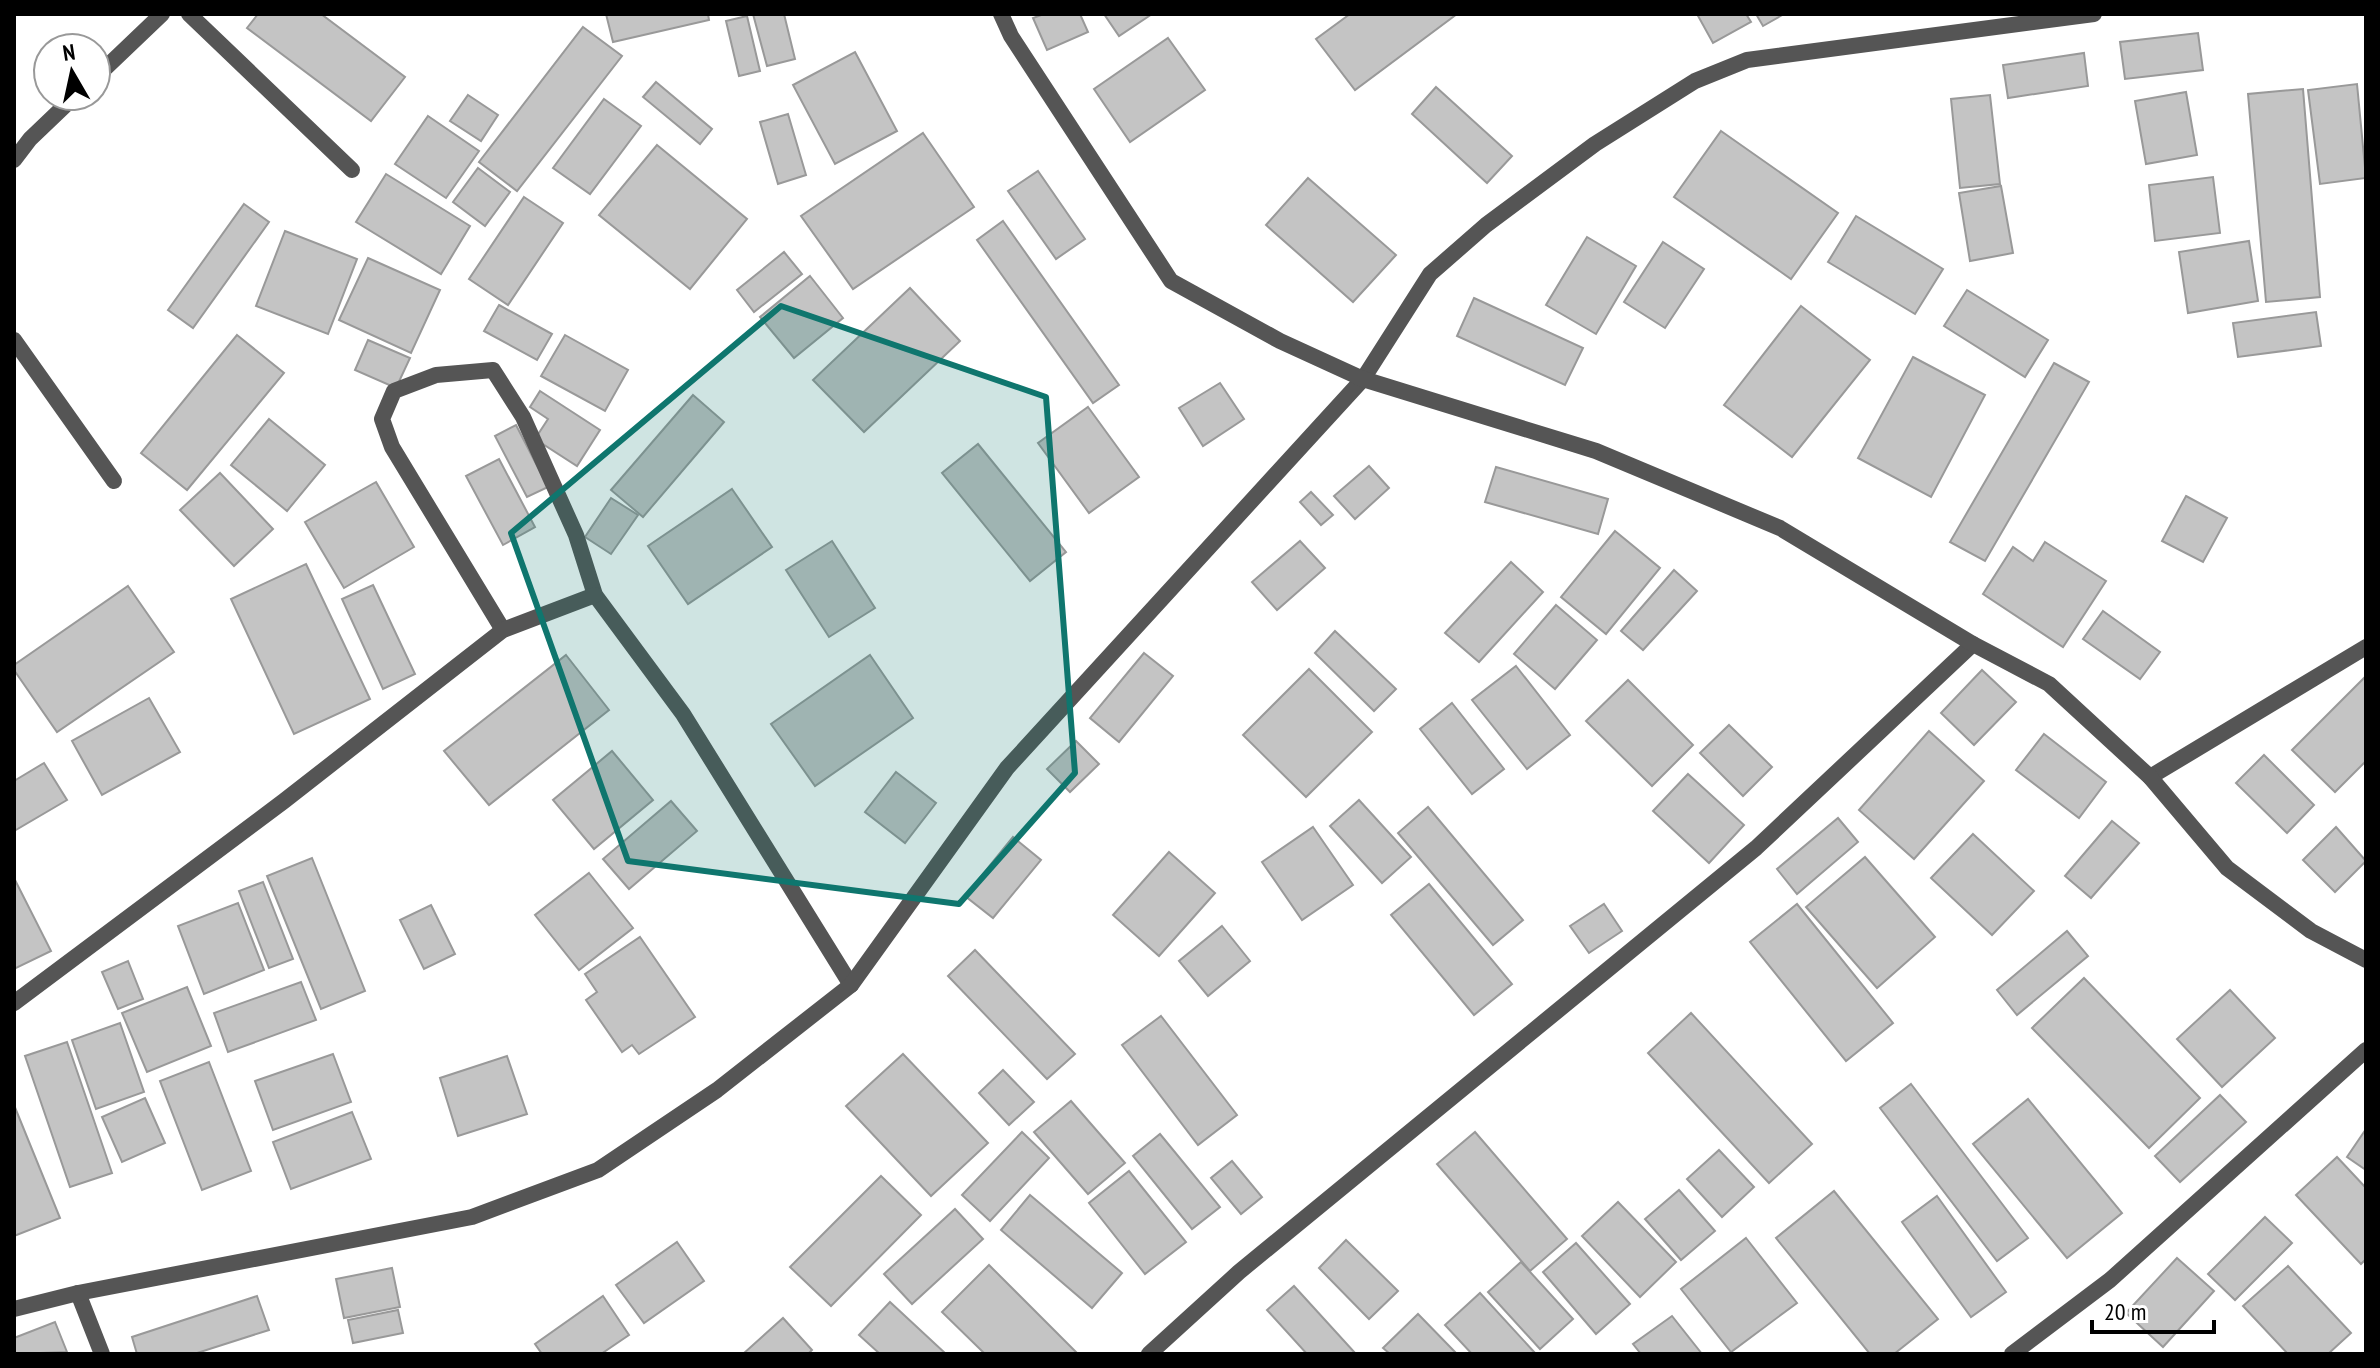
<svg xmlns="http://www.w3.org/2000/svg" width="2380" height="1368" font-family="'PT Sans Narrow',sans-serif">
	<rect width="100%" height="100%" fill="#fff"/>
	<g fill="#c4c4c4" stroke="#999" stroke-width="2">
		<path d="M258,14H321L405,77L371,121L247,28Z"/>
		<path d="M606,14H708L709,20L613,42Z"/>
		<path d="M753,14H784L795,59L767,66Z"/>
		<path d="M1044,14H1080L1088,32L1047,50L1033,18Z"/>
		<path d="M1104,14H1152L1119,36Z"/>
		<path d="M1350,14H1457L1355,90L1316,39Z"/>
		<path d="M1697,14H1746L1751,22L1713,43Z"/>
		<path d="M1756,14H1784L1763,26Z"/>
		<path d="M747,16L760,71L739,76L726,21Z"/>
		<path d="M583,27L622,56L517,191L479,162Z"/>
		<path d="M2198,33L2203,70L2125,79L2120,42Z"/>
		<path d="M1168,38L1205,90L1130,142L1094,89Z"/>
		<path d="M855,52L897,131L835,164L793,85Z"/>
		<path d="M2084,53L2088,86L2008,98L2003,65Z"/>
		<path d="M656,82L712,129L700,144L643,97Z"/>
		<path d="M2357,84L2366,178L2320,184L2308,90Z"/>
		<path d="M1436,87L1512,156L1487,183L1412,114Z"/>
		<path d="M2303,89L2320,297L2266,302L2248,94Z"/>
		<path d="M2186,92L2197,155L2146,164L2135,101Z"/>
		<path d="M468,95L498,115L481,141L450,121Z"/>
		<path d="M1990,95L2000,184L1960,188L1951,99Z"/>
		<path d="M604,99L641,126L590,194L553,168Z"/>
		<path d="M788,114L806,175L778,184L760,122Z"/>
		<path d="M428,116L479,151L446,198L395,164Z"/>
		<path d="M1721,131L1838,213L1791,279L1674,197Z"/>
		<path d="M923,133L974,207L853,289L801,216Z"/>
		<path d="M657,145L747,219L690,289L599,215Z"/>
		<path d="M478,168L510,192L485,226L453,202Z"/>
		<path d="M1038,171L1085,239L1056,259L1008,191Z"/>
		<path d="M386,174L470,226L441,274L356,222Z"/>
		<path d="M2213,177L2220,233L2155,241L2149,185Z"/>
		<path d="M1308,178L1396,255L1353,302L1266,225Z"/>
		<path d="M2001,186L2013,253L1970,261L1959,193Z"/>
		<path d="M524,197L563,223L508,305L469,279Z"/>
		<path d="M244,204L269,222L193,328L168,310Z"/>
		<path d="M1856,216L1943,269L1915,314L1828,262Z"/>
		<path d="M1003,221L1119,385L1093,403L977,240Z"/>
		<path d="M285,231L357,259L328,334L256,306Z"/>
		<path d="M1587,237L1636,266L1596,334L1546,305Z"/>
		<path d="M2249,241L2258,301L2188,313L2179,252Z"/>
		<path d="M1663,242L1704,269L1665,328L1624,302Z"/>
		<path d="M784,252L802,274L754,312L737,290Z"/>
		<path d="M368,258L440,290L411,353L339,320Z"/>
		<path d="M810,276L843,318L794,358L760,317Z"/>
		<path d="M910,288L960,341L864,432L813,380Z"/>
		<path d="M1967,290L2048,340L2025,377L1944,326Z"/>
		<path d="M1474,298L1583,348L1565,385L1457,336Z"/>
		<path d="M499,305L552,334L537,360L484,331Z"/>
		<path d="M1801,306L1870,360L1792,457L1724,405Z"/>
		<path d="M2316,312L2321,346L2238,357L2233,323Z"/>
		<path d="M237,335L284,373L187,490L141,453Z"/>
		<path d="M565,335L628,370L605,411L541,376Z"/>
		<path d="M368,340L410,358L396,388L355,370Z"/>
		<path d="M1913,357L1985,395L1931,497L1858,458Z"/>
		<path d="M2054,363L2089,382L1985,561L1950,542Z"/>
		<path d="M1220,383L1244,419L1203,446L1179,408Z"/>
		<path d="M540,391L600,430L577,466L535,439L548,419L530,407Z"/>
		<path d="M693,395L724,422L643,517L611,490Z"/>
		<path d="M1088,407L1139,477L1089,513L1038,443Z"/>
		<path d="M269,419L325,465L287,511L231,465Z"/>
		<path d="M516,425L548,487L527,497L495,436Z"/>
		<path d="M978,444L1066,552L1030,581L942,473Z"/>
		<path d="M499,459L535,527L503,545L466,476Z"/>
		<path d="M1369,466L1389,488L1355,519L1334,496Z"/>
		<path d="M1496,467L1608,499L1598,534L1485,502Z"/>
		<path d="M220,473L273,529L234,566L180,510Z"/>
		<path d="M376,482L414,547L344,588L305,522Z"/>
		<path d="M732,489L772,547L688,604L648,546Z"/>
		<path d="M1311,492L1333,515L1321,525L1300,502Z"/>
		<path d="M2186,496L2227,518L2203,562L2162,541Z"/>
		<path d="M611,498L638,515L611,554L585,537Z"/>
		<path d="M1615,531L1660,568L1606,634L1561,597Z"/>
		<path d="M832,541L875,608L829,637L786,570Z"/>
		<path d="M1300,541L1325,568L1277,610L1252,582Z"/>
		<path d="M2045,542L2106,581L2063,647L1983,594L2013,547L2033,561Z"/>
		<path d="M1511,562L1543,592L1479,662L1445,633Z"/>
		<path d="M306,564L370,699L294,734L231,599Z"/>
		<path d="M1674,570L1697,591L1643,650L1621,631Z"/>
		<path d="M373,585L415,674L383,689L342,599Z"/>
		<path d="M128,586L174,652L57,732L14,670V665Z"/>
		<path d="M1556,605L1597,640L1555,689L1514,654Z"/>
		<path d="M2103,611L2160,652L2140,679L2083,639Z"/>
		<path d="M1335,631L1396,689L1374,711L1315,653Z"/>
		<path d="M1144,653L1173,676L1119,742L1090,718Z"/>
		<path d="M566,655L609,710L489,805L444,751Z"/>
		<path d="M870,655L913,718L815,786L771,724Z"/>
		<path d="M1516,666L1570,735L1527,769L1472,700Z"/>
		<path d="M1309,669L1372,732L1306,797L1243,735Z"/>
		<path d="M1982,670L2016,702L1974,745L1941,713Z"/>
		<path d="M2366,676V761L2335,792L2292,750Z"/>
		<path d="M1628,680L1693,745L1652,786L1586,721Z"/>
		<path d="M149,698L180,752L102,795L72,741Z"/>
		<path d="M1452,703L1504,769L1472,794L1420,729Z"/>
		<path d="M1729,725L1772,767L1743,796L1700,753Z"/>
		<path d="M1929,731L1984,781L1914,859L1859,810Z"/>
		<path d="M2044,734L2106,782L2079,818L2016,770Z"/>
		<path d="M1076,741L1099,764L1070,792L1047,769Z"/>
		<path d="M612,751L653,800L594,849L553,800Z"/>
		<path d="M2264,755L2314,805L2287,833L2236,783Z"/>
		<path d="M44,763L67,800L14,831V781Z"/>
		<path d="M896,772L936,803L905,843L865,812Z"/>
		<path d="M1688,774L1744,825L1709,863L1653,811Z"/>
		<path d="M1359,800L1411,857L1382,883L1330,826Z"/>
		<path d="M671,801L697,831L629,889L603,859Z"/>
		<path d="M1428,807L1523,920L1493,945L1398,833Z"/>
		<path d="M1838,818L1858,842L1797,894L1777,869Z"/>
		<path d="M2112,821L2139,843L2091,898L2065,876Z"/>
		<path d="M1313,827L1353,885L1302,920L1262,862Z"/>
		<path d="M2336,827L2366,861L2335,892L2303,860Z"/>
		<path d="M1973,834L2034,891L1992,935L1931,878Z"/>
		<path d="M1013,837L1041,860L993,918L965,896Z"/>
		<path d="M1169,852L1215,893L1159,956L1113,915Z"/>
		<path d="M1865,857L1935,937L1877,988L1806,907Z"/>
		<path d="M312,858L365,991L321,1009L267,876Z"/>
		<path d="M589,873L633,928L579,970L535,915Z"/>
		<path d="M14,878L51,951L14,969Z"/>
		<path d="M263,882L293,959L269,968L239,891Z"/>
		<path d="M1429,884L1512,984L1474,1015L1391,915Z"/>
		<path d="M238,903L264,970L204,994L178,926Z"/>
		<path d="M1604,904L1622,931L1589,953L1570,926Z"/>
		<path d="M1797,904L1893,1023L1846,1061L1750,942Z"/>
		<path d="M431,905L455,954L424,969L400,920Z"/>
		<path d="M1222,926L1250,961L1208,996L1179,961Z"/>
		<path d="M2067,931L2088,956L2017,1015L1997,990Z"/>
		<path d="M640,937L695,1017L639,1054L632,1045L622,1052L586,1000L597,992L585,974Z"/>
		<path d="M975,950L1075,1054L1047,1079L948,976Z"/>
		<path d="M128,961L143,999L118,1009L102,972Z"/>
		<path d="M2084,978L2200,1098L2149,1148L2032,1028Z"/>
		<path d="M301,982L316,1020L228,1052L214,1013Z"/>
		<path d="M187,987L211,1046L147,1072L122,1013Z"/>
		<path d="M2230,990L2275,1038L2222,1087L2177,1039Z"/>
		<path d="M1691,1013L1812,1144L1769,1183L1648,1053Z"/>
		<path d="M1161,1016L1237,1115L1198,1145L1122,1045Z"/>
		<path d="M120,1023L144,1092L96,1109L72,1040Z"/>
		<path d="M67,1042L112,1173L70,1187L25,1056Z"/>
		<path d="M333,1054L351,1102L273,1130L255,1081Z"/>
		<path d="M903,1054L988,1143L931,1196L846,1106Z"/>
		<path d="M507,1056L527,1114L458,1136L440,1078Z"/>
		<path d="M209,1062L251,1171L202,1190L160,1081Z"/>
		<path d="M1003,1070L1034,1102L1009,1125L979,1093Z"/>
		<path d="M1911,1084L2028,1238L1997,1261L1880,1108Z"/>
		<path d="M2220,1095L2246,1122L2180,1182L2155,1156Z"/>
		<path d="M145,1098L165,1143L122,1162L102,1117Z"/>
		<path d="M2028,1099L2122,1213L2067,1258L1973,1144Z"/>
		<path d="M1071,1101L1125,1163L1088,1194L1034,1132Z"/>
		<path d="M14,1105L60,1218L14,1236Z"/>
		<path d="M352,1112L371,1159L291,1189L273,1142Z"/>
		<path d="M2366,1129V1170L2347,1157Z"/>
		<path d="M1022,1132L1049,1158L990,1221L962,1195Z"/>
		<path d="M1475,1132L1567,1239L1530,1271L1437,1164Z"/>
		<path d="M1160,1134L1220,1207L1192,1229L1133,1156Z"/>
		<path d="M1719,1150L1754,1187L1722,1217L1687,1179Z"/>
		<path d="M2337,1157L2366,1188V1259L2361,1264L2296,1195Z"/>
		<path d="M1232,1161L1262,1197L1241,1214L1211,1178Z"/>
		<path d="M1129,1171L1186,1242L1145,1274L1089,1203Z"/>
		<path d="M881,1176L921,1215L831,1306L790,1267Z"/>
		<path d="M1679,1190L1715,1231L1681,1260L1645,1219Z"/>
		<path d="M1834,1191L1938,1319L1894,1354H1870L1776,1238Z"/>
		<path d="M1030,1195L1122,1273L1092,1308L1001,1230Z"/>
		<path d="M1937,1196L2006,1292L1971,1317L1902,1222Z"/>
		<path d="M1618,1202L1676,1262L1640,1297L1582,1236Z"/>
		<path d="M955,1209L983,1239L912,1304L884,1274Z"/>
		<path d="M2265,1217L2292,1243L2235,1300L2208,1274Z"/>
		<path d="M1746,1238L1797,1303L1731,1352L1681,1289Z"/>
		<path d="M1346,1240L1398,1291L1369,1319L1319,1268Z"/>
		<path d="M677,1242L704,1281L644,1323L616,1285Z"/>
		<path d="M1576,1243L1630,1304L1596,1334L1543,1272Z"/>
		<path d="M2177,1258L2214,1291L2163,1347L2126,1313Z"/>
		<path d="M1521,1262L1573,1319L1540,1349L1488,1292Z"/>
		<path d="M989,1265L1078,1354H985L942,1312Z"/>
		<path d="M2288,1266L2351,1333L2328,1354H2288L2243,1306Z"/>
		<path d="M392,1268L400,1307L344,1318L336,1279Z"/>
		<path d="M1294,1286L1356,1354H1307L1267,1310Z"/>
		<path d="M1480,1293L1536,1354H1472L1445,1325Z"/>
		<path d="M257,1296L269,1330L194,1354H137L132,1337Z"/>
		<path d="M603,1296L629,1335L601,1354H542L535,1344Z"/>
		<path d="M890,1302L946,1354H880L859,1335Z"/>
		<path d="M398,1310L403,1333L353,1343L348,1320Z"/>
		<path d="M1418,1314L1457,1354H1390L1383,1348Z"/>
		<path d="M1672,1316L1702,1354H1641L1633,1344Z"/>
		<path d="M783,1318L812,1350L808,1354H743Z"/>
		<path d="M55,1322L67,1352L14,1354V1338Z"/>
	</g>
	<g fill="none" stroke-linecap="round" stroke-linejoin="round">
		<g stroke="#555" stroke-width="16">
			<path d="M189,14L352,170"/>
			<path d="M96,77L162,14"/>
			<path d="M14,160L30,139L75,96"/>
			<path d="M14,340L114,481"/>
			<path d="M503,630L392,447L382,419L394,391L436,375L493,370L523,417L549,475L576,535L595,595L683,714L851,985"/>
			<path d="M2150,777L2366,647"/>
			<path d="M14,1003L284,801L503,630L595,595"/>
			<path d="M78,1293L102,1354"/>
			<path d="M14,1309L78,1293L472,1217L598,1170L717,1090L851,985L1007,768L1363,379L1430,274L1486,225L1595,144L1695,81L1747,60L2094,14"/>
			<path d="M1149,1354L1239,1272L1756,848L1973,644"/>
			<path d="M2012,1354L2110,1280L2366,1050"/>
		</g>
		<path stroke="#555" stroke-width="16" d="M1001,14L1011,36L1171,281L1280,341L1363,379L1596,451L1780,528L1973,644L2049,684L2150,777L2227,868L2311,931L2366,960"/>
	</g>
	<path fill="#0f766e" fill-opacity="0.2" stroke="#0f766e" stroke-width="6" stroke-linejoin="round" d="M781,306L1046,397L1075,773L959,904L628,861L511,533Z"/>
	<rect width="2380" height="1368" fill="none" stroke="#000000" stroke-width="32"/>
	<g transform="translate(72 72) rotate(351)"><circle r="38" fill="#ffffff" stroke="#999999" stroke-width="2"/>
	<path d="M0-6L14 30L0 20L-14 30Z" fill="#000000"/>
	<text y="-12" font-size="22" font-weight="bold" text-anchor="middle" fill="#000000">N</text>
	</g>
	<path d="M2092 1320v12h122v-12" fill="none" stroke="#000000" stroke-width="4"/>
	<text x="2104" y="1320" font-size="24" fill="#000000" stroke="#ffffff" stroke-width="6" paint-order="stroke">20 m</text>
</svg>
